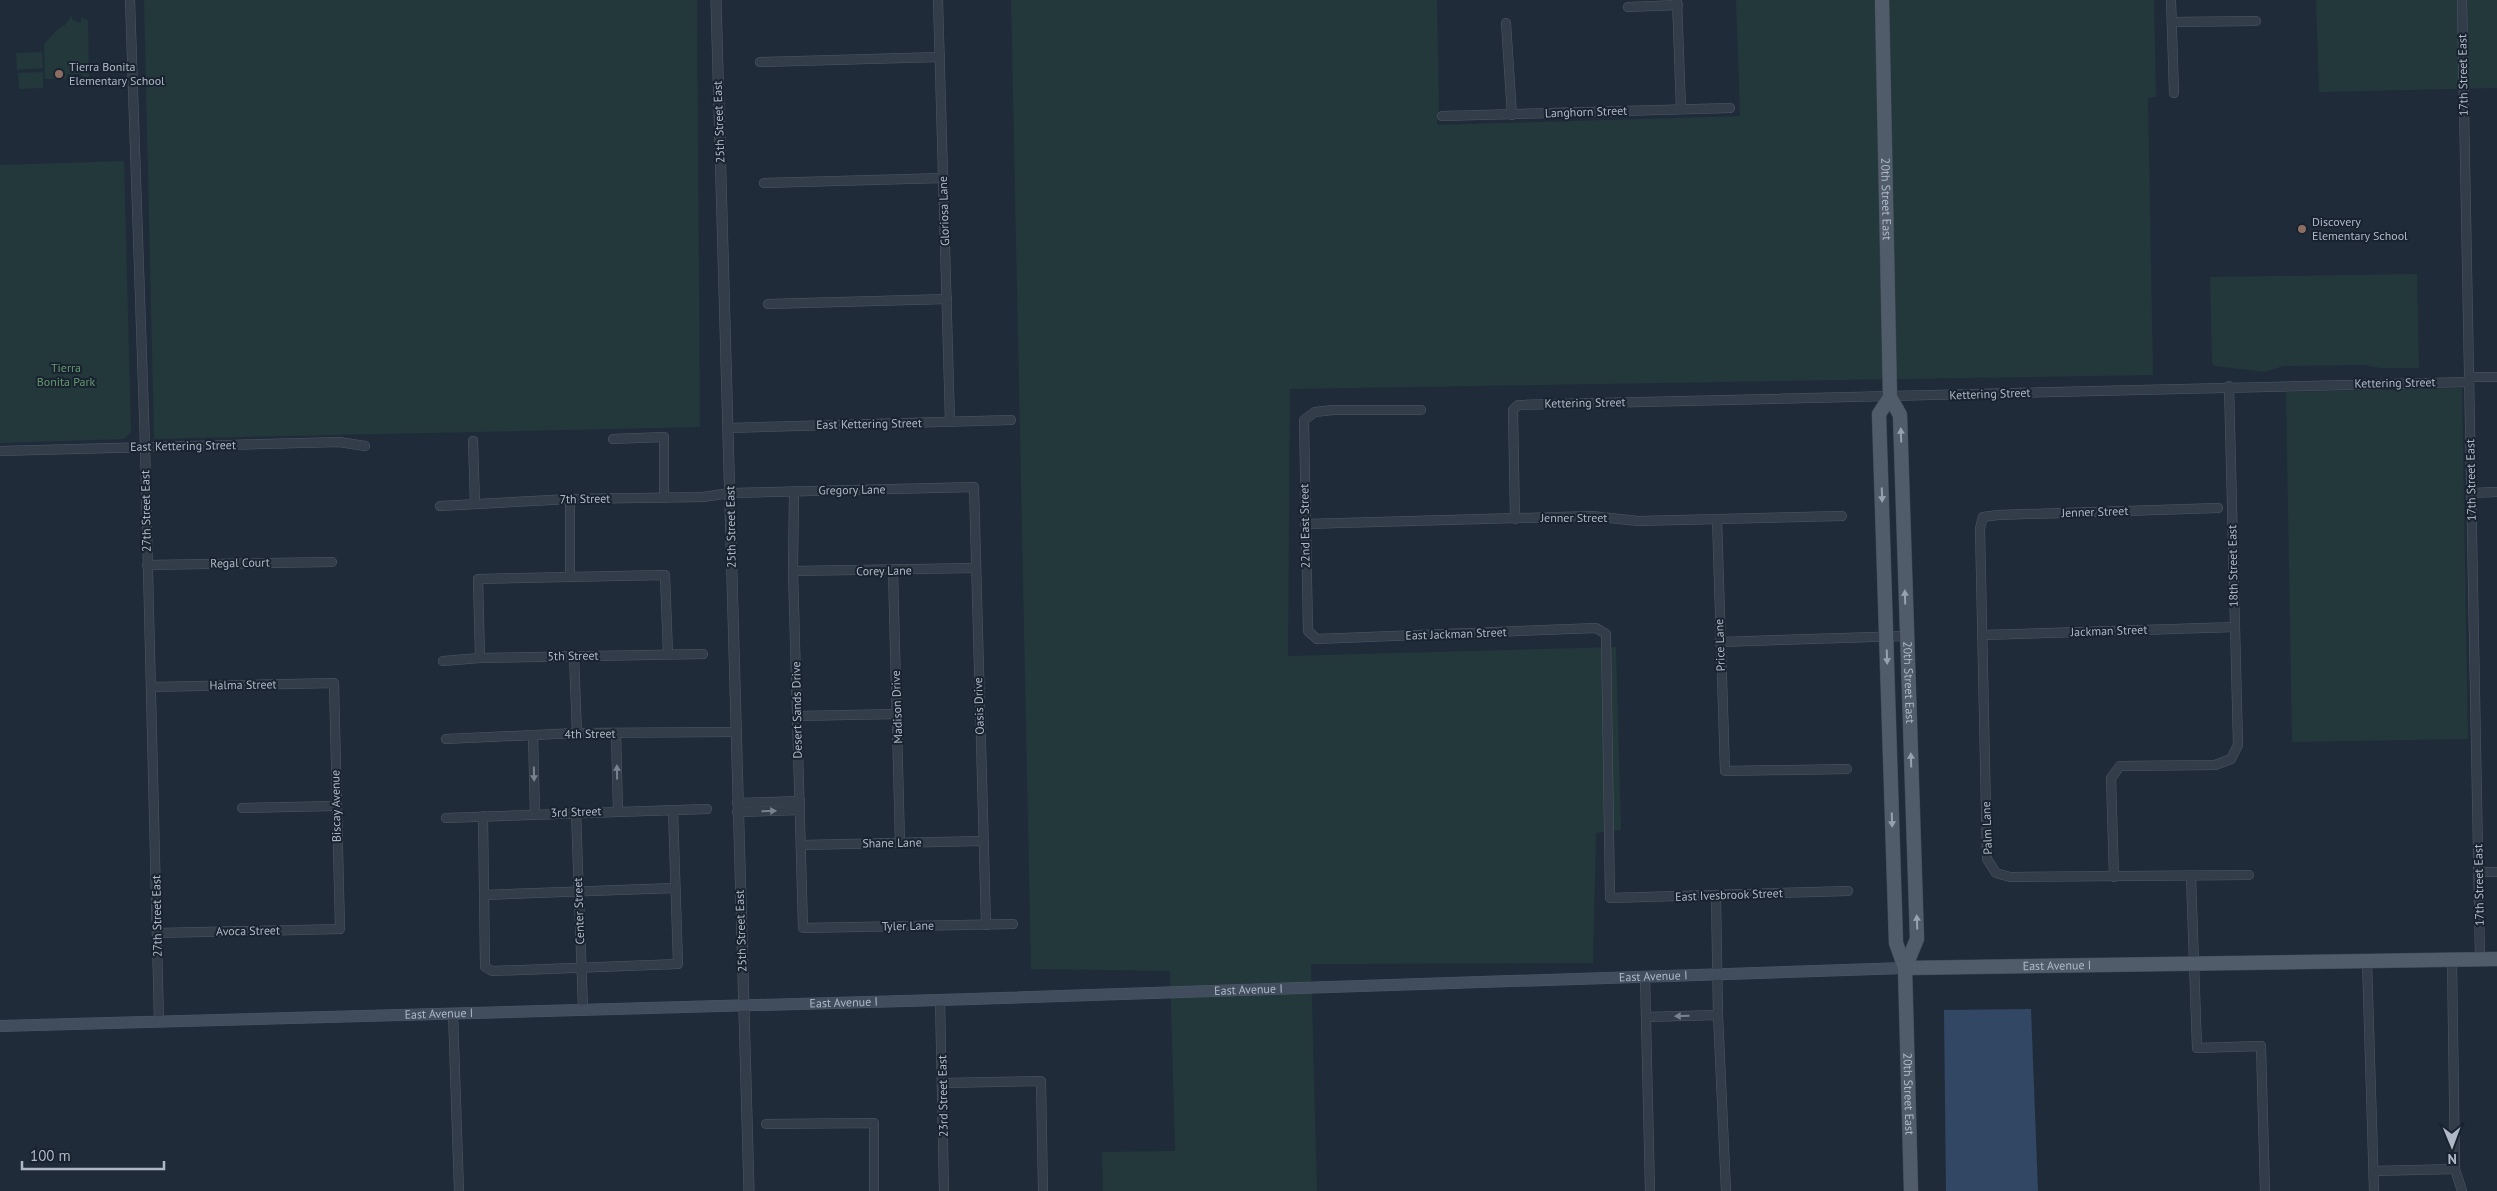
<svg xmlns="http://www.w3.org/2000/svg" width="2497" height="1191" font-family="'PT Sans',sans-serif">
	<rect width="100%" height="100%" fill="#202b3a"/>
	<g fill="#22383b">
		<path d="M144,0H697L700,427L154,439Z"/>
		<path d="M1011,0H1437L1439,107L1437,125L1740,116L1736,0H2154L2156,97L2148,98L2153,375L1290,389L1288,656L1616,647L1621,830L1596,833L1593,963L1311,964L1317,1191H1103L1102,1152L1175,1151L1170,971L1031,969Z"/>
		<path d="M2316,0H2497V88L2319,92Z"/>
		<path d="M73,14L72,20L81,23V17L88,21L89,77H83L82,74H67L66,79H45L44,44L58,29L65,25Z"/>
		<path d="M42,52L43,68L17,70L16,53Z"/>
		<path d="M43,72V88L19,89L18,73Z"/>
		<path d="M124,161L131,432L124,439L0,443V165Z"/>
		<path d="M2417,274L2419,368H2380L2364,365L2283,366L2265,372L2215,366L2212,363L2210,277Z"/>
		<path d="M2462,388L2468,739L2292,742L2286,392Z"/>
	</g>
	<path fill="#324763" d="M2031,1009L2038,1191H1946L1944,1010Z"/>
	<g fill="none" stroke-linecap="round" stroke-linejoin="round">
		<g stroke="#4e5865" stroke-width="10">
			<g id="minor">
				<path d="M130,0L145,446L159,1022"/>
				<path d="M938,0L950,422"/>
				<path d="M1677,0L1681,109"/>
				<path d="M2171,0L2174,93"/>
				<path d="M2462,0L2480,959"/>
				<path d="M1628,7L1678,5"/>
				<path d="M2172,22L2256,21"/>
				<path d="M1506,23L1512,115"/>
				<path d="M760,62L940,57"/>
				<path d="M1442,116L1730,108"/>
				<path d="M764,183L944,178"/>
				<path d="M768,304L947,299"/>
				<path d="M2469,377H2497"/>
				<path d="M1421,410H1333L1315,412L1304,420L1308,631L1317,639L1596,628L1606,634L1610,898L1848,891"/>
				<path d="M728,428L1011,420"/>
				<path d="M613,439L664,437V498"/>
				<path d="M473,441L475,504"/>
				<path d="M0,451L339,442L365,446"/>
				<path d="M794,491L793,571L803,928L1013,924"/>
				<path d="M2471,493L2497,492"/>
				<path d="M440,506L570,499L703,497L730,493L974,487L986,925"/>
				<path d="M2218,508L1998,515L1983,517L1980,528L1987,859L1996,873L2010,877L2249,875"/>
				<path d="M1515,519L1513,410L1518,405L2469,382"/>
				<path d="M1717,519L1725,771L1847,769"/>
				<path d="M1305,524L1592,516L1638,521L1842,516"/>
				<path d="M147,565L332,562"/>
				<path d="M793,571L975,568"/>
				<path d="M893,571L900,843"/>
				<path d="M570,576V499"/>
				<path d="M1983,635L2235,627"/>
				<path d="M1719,642L1906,636"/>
				<path d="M574,656L577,733"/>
				<path d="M480,658L478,579L665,575L668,654"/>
				<path d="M443,661L480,658L703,654"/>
				<path d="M152,687L334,683L340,929L157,933"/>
				<path d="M798,716L897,714"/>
				<path d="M616,733L618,811"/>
				<path d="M533,735L535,814"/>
				<path d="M446,739L577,733L735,732"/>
				<path d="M737,803L800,801"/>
				<path d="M242,808L336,806"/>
				<path d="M576,812L583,1009"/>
				<path d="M737,812L800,810"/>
				<path d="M483,816L485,967L492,971L678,964L673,810"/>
				<path d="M446,818L707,809"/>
				<path d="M802,845L982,841"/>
				<path d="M2479,872H2497"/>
				<path d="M2114,877L2111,778L2120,766L2215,765L2231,759L2238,745L2229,386"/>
				<path d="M2191,877L2197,1048L2261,1046L2265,1191"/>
				<path d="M484,895L675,888"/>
				<path d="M1716,896L1718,1015L1726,1191"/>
				<path d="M2452,959L2455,1169L2462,1191"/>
				<path d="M2367,961L2374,1191"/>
				<path d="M1645,976L1650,1191"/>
				<path d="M940,1000L944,1191"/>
				<path d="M453,1013L459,1191"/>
				<path d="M1646,1017L1718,1015"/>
				<path d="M943,1083L1041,1081L1043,1191"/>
				<path d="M766,1124L874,1123V1191"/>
				<path d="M2374,1171L2455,1169"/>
			</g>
		</g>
		<g stroke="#4e5865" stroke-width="11">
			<path id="tertiary" d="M716,0L749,1191"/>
		</g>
		<g stroke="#4e5865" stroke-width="12">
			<g id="secondary">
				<path id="s1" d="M0,1026L940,1000L1905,968"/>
			</g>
		</g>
		<g stroke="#3d4654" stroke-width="15">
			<g id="primary">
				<path id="s2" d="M1882,0L1890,397L1900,415L1917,939L1905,968"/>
				<path id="s3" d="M1890,397L1879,414L1896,943L1905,968L1911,1191"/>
				<path id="s4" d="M1905,968L2497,959"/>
			</g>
		</g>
		<use href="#minor" stroke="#333d4a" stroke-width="9"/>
		<use href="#tertiary" stroke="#333d4a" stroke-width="10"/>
		<use href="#secondary" stroke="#414c5d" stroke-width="11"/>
		<use href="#primary" stroke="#515c6a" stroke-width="14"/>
	</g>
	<defs><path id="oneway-solid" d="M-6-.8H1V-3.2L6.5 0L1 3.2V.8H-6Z" transform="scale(1.25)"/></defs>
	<g fill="#97a1b0">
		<use href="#oneway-solid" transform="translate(1901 435) rotate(-92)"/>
		<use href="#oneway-solid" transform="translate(1882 495) rotate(88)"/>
		<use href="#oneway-solid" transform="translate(1905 597) rotate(-92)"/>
		<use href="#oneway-solid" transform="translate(1887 657) rotate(88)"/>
		<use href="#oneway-solid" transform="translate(1911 760) rotate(-92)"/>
		<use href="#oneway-solid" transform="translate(1892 820) rotate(88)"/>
		<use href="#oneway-solid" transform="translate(1917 922) rotate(-92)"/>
	</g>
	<g fill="#77818f">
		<use href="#oneway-solid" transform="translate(617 772) rotate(-91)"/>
		<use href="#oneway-solid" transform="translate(534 774) rotate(89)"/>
		<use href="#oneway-solid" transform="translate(769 811) rotate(-2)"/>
		<use href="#oneway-solid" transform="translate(1682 1016) rotate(178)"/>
	</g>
	<g fill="#8d6e63" stroke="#19222f" stroke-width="2">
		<circle cx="59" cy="74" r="5"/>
		<circle cx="2302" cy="229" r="5"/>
	</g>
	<g text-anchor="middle" stroke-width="4" stroke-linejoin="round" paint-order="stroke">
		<g font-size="12" fill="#aeb8c7" stroke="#19222f" text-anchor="start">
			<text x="69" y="71">Tierra Bonita<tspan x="69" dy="14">Elementary School</tspan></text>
			<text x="2312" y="226">Discovery<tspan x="2312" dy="14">Elementary School</tspan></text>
		</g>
		<g font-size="12" fill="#aeb8c7" stroke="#19222f">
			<text transform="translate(2463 75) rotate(-91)" y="4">17th Street East</text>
			<text transform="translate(1586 112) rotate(-2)" y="4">Langhorn Street</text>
			<text transform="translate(719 122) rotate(-92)" y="4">25th Street East</text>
			<text dy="4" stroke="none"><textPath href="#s2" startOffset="199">20th Street East</textPath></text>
			<text transform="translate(944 211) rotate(-92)" y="4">Gloriosa Lane</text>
			<text transform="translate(2395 383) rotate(-1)" y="4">Kettering Street</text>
			<text transform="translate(1990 394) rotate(-2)" y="4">Kettering Street</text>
			<text transform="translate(1585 403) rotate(-1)" y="4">Kettering Street</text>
			<text transform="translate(869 424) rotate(-1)" y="4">East Kettering Street</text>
			<text transform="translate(183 446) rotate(-1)" y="4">East Kettering Street</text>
			<text transform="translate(2471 480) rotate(-91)" y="4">17th Street East</text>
			<text transform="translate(852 490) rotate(-1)" y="4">Gregory Lane</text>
			<text transform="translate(585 499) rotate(-1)" y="4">7th Street</text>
			<text transform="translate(146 511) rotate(-91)" y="4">27th Street East</text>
			<text transform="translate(2095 512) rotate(-2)" y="4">Jenner Street</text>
			<text x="1574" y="522">Jenner Street</text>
			<text transform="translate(1305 526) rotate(-91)" y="4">22nd East Street</text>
			<text transform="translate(731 527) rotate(-91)" y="4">25th Street East</text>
			<text transform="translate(240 563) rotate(-1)" y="4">Regal Court</text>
			<text transform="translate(2233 566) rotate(-91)" y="4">18th Street East</text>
			<text transform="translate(884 571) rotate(-1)" y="4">Corey Lane</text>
			<text transform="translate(2109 631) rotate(-2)" y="4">Jackman Street</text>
			<text transform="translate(1456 634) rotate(-2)" y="4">East Jackman Street</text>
			<text transform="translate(1720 645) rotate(-92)" y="4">Price Lane</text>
			<text transform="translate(573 656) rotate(-1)" y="4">5th Street</text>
			<text dy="4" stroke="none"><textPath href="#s2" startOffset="685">20th Street East</textPath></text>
			<text transform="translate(243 685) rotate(-1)" y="4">Halma Street</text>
			<text transform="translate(979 706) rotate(-92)" y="4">Oasis Drive</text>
			<text transform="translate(897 707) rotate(-92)" y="4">Madison Drive</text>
			<text transform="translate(797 710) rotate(-91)" y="4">Desert Sands Drive</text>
			<text transform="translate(590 734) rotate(-1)" y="4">4th Street</text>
			<text transform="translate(336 806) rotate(-91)" y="4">Biscay Avenue</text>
			<text transform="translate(576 812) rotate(-2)" y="4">3rd Street</text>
			<text transform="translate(1987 828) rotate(-92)" y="4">Palm Lane</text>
			<text transform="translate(892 843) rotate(-1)" y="4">Shane Lane</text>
			<text transform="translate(2479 885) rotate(-91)" y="4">17th Street East</text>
			<text transform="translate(1729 895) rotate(-2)" y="4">East Ivesbrook Street</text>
			<text transform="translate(579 911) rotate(-92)" y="4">Center Street</text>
			<text transform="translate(157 916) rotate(-91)" y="4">27th Street East</text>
			<text transform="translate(908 926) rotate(-1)" y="4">Tyler Lane</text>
			<text transform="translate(248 931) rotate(-1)" y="4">Avoca Street</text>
			<text transform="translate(741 931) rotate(-92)" y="4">25th Street East</text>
			<text dy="4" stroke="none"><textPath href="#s4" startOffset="152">East Avenue I</textPath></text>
			<text dy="4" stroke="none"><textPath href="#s1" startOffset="1654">East Avenue I</textPath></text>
			<text dy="4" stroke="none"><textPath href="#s1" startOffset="1249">East Avenue I</textPath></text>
			<text dy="4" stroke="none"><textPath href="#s1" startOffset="844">East Avenue I</textPath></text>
			<text dy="4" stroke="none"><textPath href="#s1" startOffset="439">East Avenue I</textPath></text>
			<text dy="4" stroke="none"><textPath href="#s3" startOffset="702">20th Street East</textPath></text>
			<text transform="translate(943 1096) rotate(-91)" y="4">23rd Street East</text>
		</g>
		<g font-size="12" fill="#64996f" stroke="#19222f">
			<text x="66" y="372">Tierra<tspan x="66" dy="14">Bonita Park</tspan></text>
		</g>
	</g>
	<g transform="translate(2452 1146) rotate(179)" stroke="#19222f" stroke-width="4" paint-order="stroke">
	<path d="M0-4L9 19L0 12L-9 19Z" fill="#aeb8c7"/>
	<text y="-8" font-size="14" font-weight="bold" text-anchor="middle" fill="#aeb8c7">N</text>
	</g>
	<path d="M22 1161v8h142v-8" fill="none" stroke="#aeb8c7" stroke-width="2.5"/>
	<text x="30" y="1161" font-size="15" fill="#aeb8c7" stroke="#19222f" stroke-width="4" paint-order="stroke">100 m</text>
</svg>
